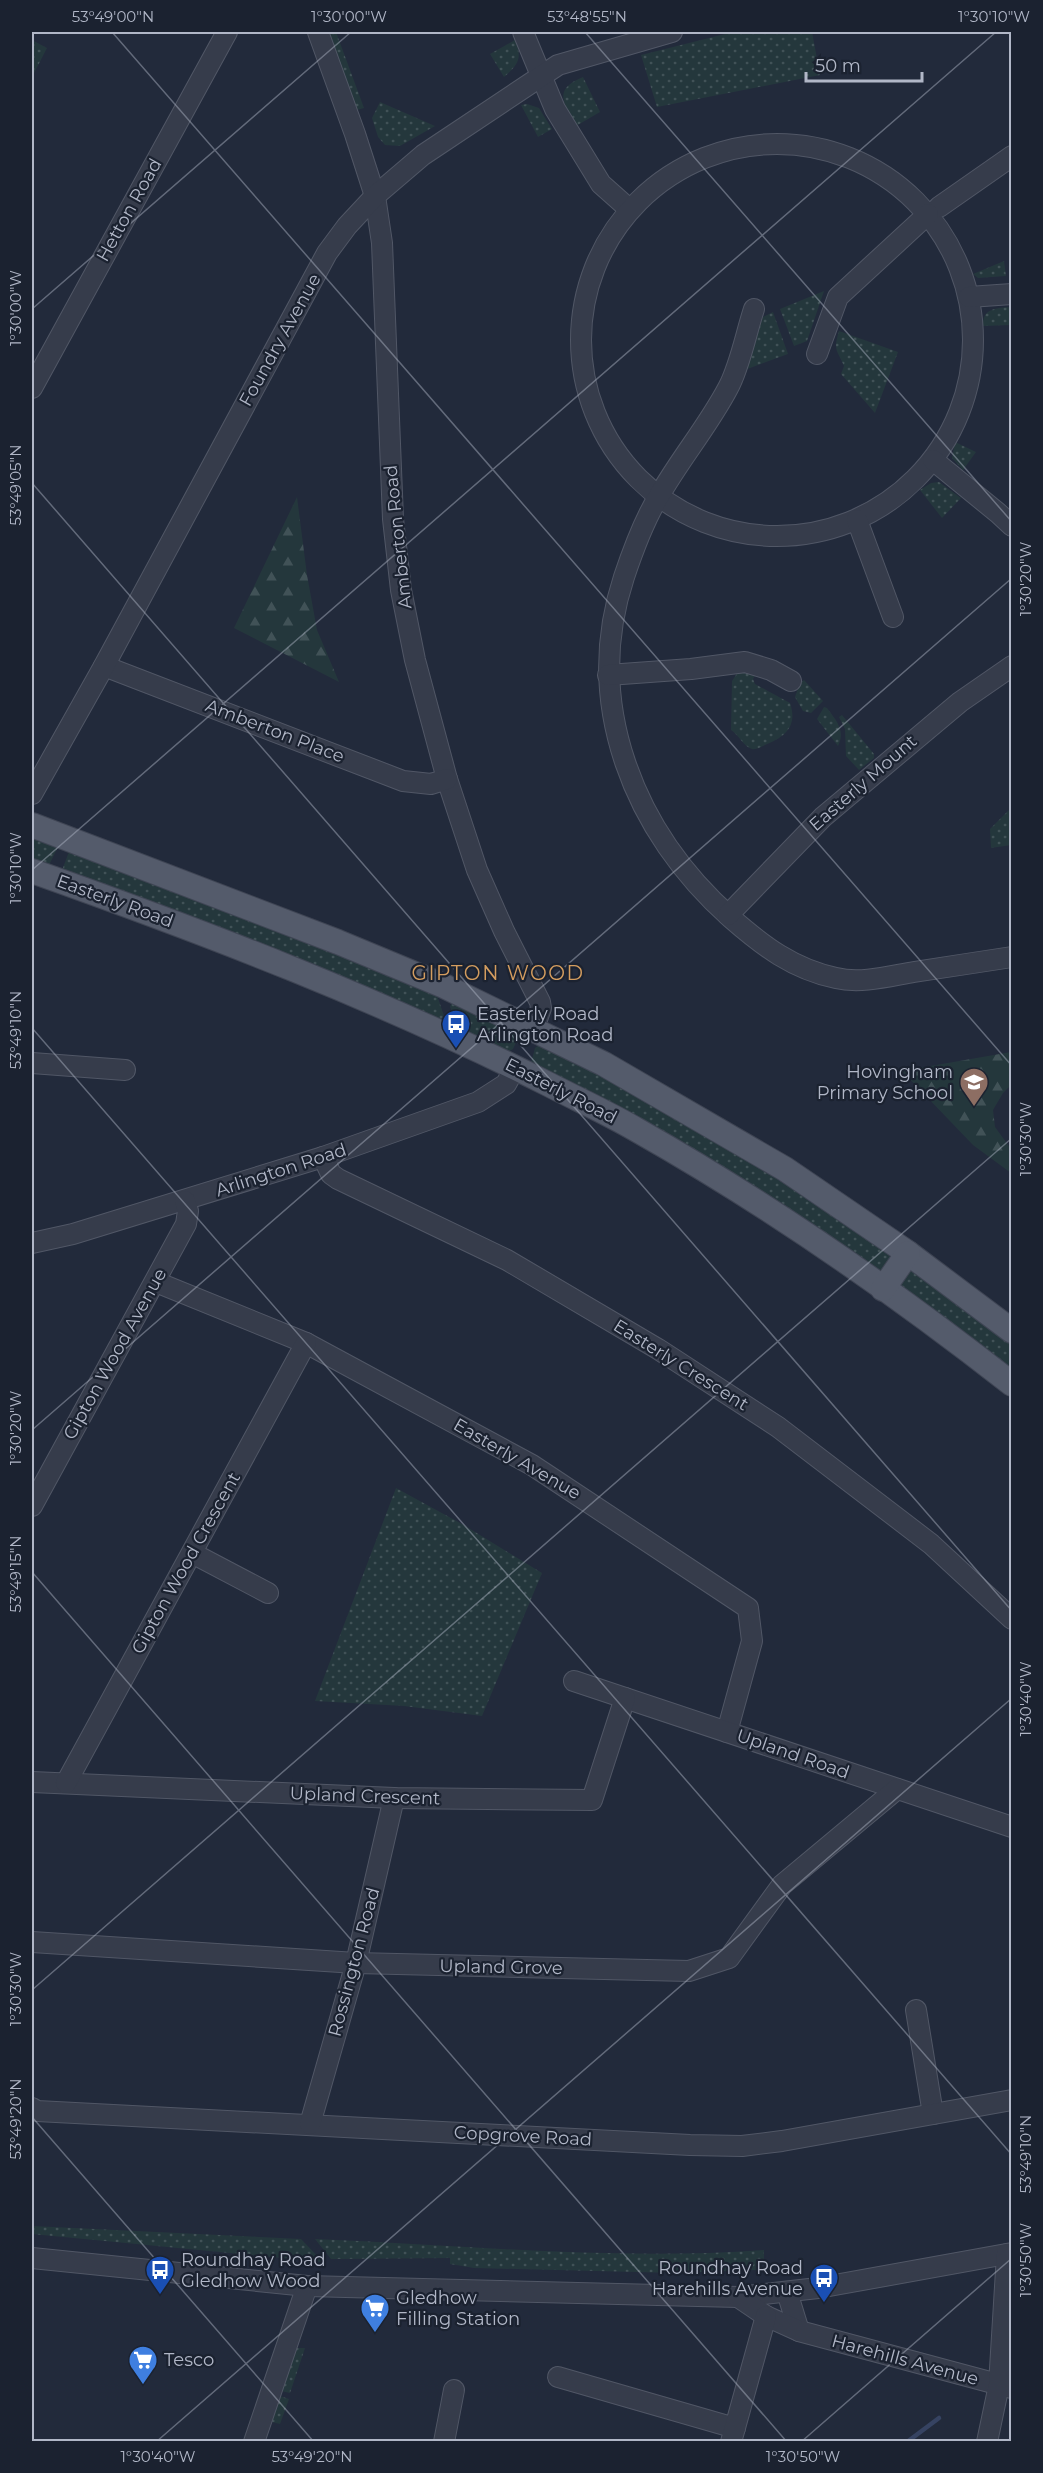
<svg xmlns="http://www.w3.org/2000/svg" width="1043" height="2473" font-family="Montserrat,sans-serif">
	<defs>
		<pattern id="grass-dots" width="8" height="8" patternUnits="userSpaceOnUse" patternTransform="scale(1.5)"><rect width="8" height="8" fill="#24373c"/><path d="M2 2h.1M6 6h.1" fill="none" stroke="#415257" stroke-width="1.8" stroke-linecap="round"/></pattern>
		<pattern id="forest-firs" width="22" height="20" patternUnits="userSpaceOnUse" patternTransform="scale(1.5)"><rect width="22" height="20" fill="#24373c"/><path d="M5 1l3.5 6h-7zM16 11l3.5 6h-7z" fill="#415257"/></pattern>
	</defs>
	<rect width="100%" height="100%" fill="#222a3b"/>
	<g fill="url(#grass-dots)">
		<path d="M328,32H336L364,108L357,110Z"/>
		<path d="M733,32H812L820,75L657,107L641,55Z"/>
		<path d="M32,40L47,48L32,77Z"/>
		<path d="M515,40C523,58 518,65 504,77L490,54Z"/>
		<path d="M583,77L600,112L576,126C564,102 552,90 583,77Z"/>
		<path d="M380,102L435,126L400,146L385,145L378,137L372,118Z"/>
		<path d="M527,104L539,108L552,129L538,137L521,105Z"/>
		<path d="M1004,261L1006,276L978,278L973,274Z"/>
		<path d="M824,291L807,341L794,346L780,309Z"/>
		<path d="M1011,307V325L983,326C982,308 997,308 1011,307Z"/>
		<path d="M773,312L788,354L742,371L763,317Z"/>
		<path d="M839,331L898,352L875,413L841,374L844,366C837,349 833,351 839,331Z"/>
		<path d="M955,442L976,452L963,470L952,458Z"/>
		<path d="M939,482L961,498L942,518L920,490L931,483Z"/>
		<path d="M738,672H757L753,679L755,684L790,703C798,726 785,737 765,745C761,747 756,750 752,749C744,747 738,734 731,730L732,681Z"/>
		<path d="M804,680L823,701L811,713L803,711L795,697L800,683Z"/>
		<path d="M824,707L827,708C836,720 846,731 838,746L817,719Z"/>
		<path d="M842,715L874,754V758L859,770L846,756L845,729L839,717Z"/>
		<path d="M1011,808V845L991,848L990,829Z"/>
		<path d="M32,835L59,845L48,867L32,861Z"/>
		<path d="M70,849L296,937L437,995L446,1022L61,873Z"/>
		<path d="M452,1002L519,1036L513,1049L508,1052L460,1030L450,1007Z"/>
		<path d="M539,1045L546,1046L734,1149L893,1255L883,1274L531,1063L535,1048Z"/>
		<path d="M910,1269L1011,1343V1374L900,1290L897,1283Z"/>
		<path d="M396,1488L462,1524L542,1573L482,1716L404,1706L315,1701Z"/>
		<path d="M32,2226L301,2239L323,2262L32,2234Z"/>
		<path d="M315,2239C465,2245 614,2261 764,2250V2262L756,2270L675,2273L474,2268L450,2264V2258L331,2259Z"/>
		<path d="M296,2348H305L290,2393L281,2391Z"/>
		<path d="M280,2396L289,2399L280,2424L272,2422Z"/>
	</g>
	<g fill="url(#forest-firs)">
		<path d="M297,497L307,575L317,630L339,682L234,628Z"/>
		<path d="M1011,1052V1085L1003,1093L993,1110L995,1127L1011,1149V1173L973,1145L902,1071Z"/>
	</g>
	<g fill="none" stroke-linecap="round" stroke-linejoin="round">
		<path stroke="#364362" stroke-width="4.5" d="M907,2442L939,2418"/>
		<g stroke="#515766" stroke-width="22">
			<g id="minor">
				<path d="M318,32L355,134L375,196L382,243L393,519L401,590L415,660L447,779L477,870L504,931L540,1002L541,1008L534,1028"/>
				<path d="M523,32L555,109L601,184L628,208"/>
				<circle cx="777" cy="340" r="196"/>
				<path d="M939,207L1012,156"/>
				<path d="M969,297L1012,294"/>
				<path d="M754,309C746,333 740,366 728,388C708,426 680,459 659,496C644,520 633,550 624,577C582,704 634,832 731,918C763,946 793,969 836,978C861,984 890,976 914,972C947,967 979,962 1012,957"/>
				<path d="M817,354L838,297L928,214"/>
				<path d="M32,388L227,32"/>
				<path d="M933,460L998,513L1012,526"/>
				<path d="M857,520L893,617"/>
				<path d="M104,666L403,781L431,784L447,779"/>
				<path d="M608,675L691,669L745,662L771,670L791,681"/>
				<path d="M32,794L104,666L327,253L347,226L375,196L423,155L558,65L672,32"/>
				<path d="M728,915L823,817L960,702L1012,666"/>
				<path d="M32,1063L125,1070"/>
				<path d="M323,1157L331,1174L338,1179L507,1260L658,1349L778,1427L901,1521L931,1544L1012,1619"/>
				<path d="M32,1243L73,1234L323,1157L478,1102L506,1084L515,1068"/>
				<path d="M156,1282L306,1343L532,1465L748,1608L752,1641L727,1732"/>
				<path d="M32,1506L186,1224L188,1211L185,1201"/>
				<path d="M192,1553L268,1593"/>
				<path d="M574,1681L1012,1827"/>
				<path d="M32,1782L394,1798L592,1800L625,1698"/>
				<path d="M66,1783L306,1343"/>
				<path d="M32,1942L356,1963L689,1971L729,1958L782,1885L897,1789"/>
				<path d="M916,2010L933,2114"/>
				<path d="M32,2108L37,2111L690,2145L742,2146L782,2141L1012,2100"/>
				<path d="M310,2124L356,1963L394,1798"/>
				<path d="M32,2258L307,2286L738,2297L818,2288L1012,2253"/>
				<path d="M787,2292L799,2331"/>
				<path d="M738,2297L766,2316L799,2331L1012,2388"/>
				<path d="M558,2377L735,2428"/>
				<path d="M254,2442L307,2286"/>
				<path d="M444,2442L454,2390"/>
				<path d="M731,2442L766,2316"/>
				<path d="M987,2442L999,2385L1007,2254"/>
			</g>
		</g>
		<g stroke="#3f4554" stroke-width="26">
			<g id="major">
				<path d="M32,825L338,942L444,986L604,1064L785,1169L908,1253L1012,1331"/>
				<path d="M32,871C210,934 379,999 548,1084C577,1099 608,1113 637,1130C768,1204 893,1291 1012,1384"/>
				<path d="M883,1289L908,1253"/>
			</g>
		</g>
		<use href="#minor" stroke="#363c4b" stroke-width="20"/>
		<use href="#major" stroke="#545b6b" stroke-width="24"/>
	</g>
	<path fill="none" stroke="#b1b7c7" stroke-width="1.5" stroke-opacity="0.45" d="M112,32L1012,1066M585,32L1012,522M32,309L351,32M32,483L1012,1611M32,870L996,32M32,1028L1012,2155M32,1430L1012,578M32,1572L787,2442M32,1990L1012,1138M32,2117L314,2442M156,2442L1012,1698M801,2442L1012,2258"/>
	<defs>
		<g id="bus-pin" transform="scale(1.5)"><path d="M0 17L-7.5 6A9.5 9.5 0 1 1 7.5 6Z" fill="#1a4fb4" stroke="#1b2230"/><path d="M-5-6H5V4H4V6H2V4H-2V6H-4V4H-5ZM-3.5-4V0h7V-4ZM-3.5 1.2v1.5H-2V1.2ZM2 1.2v1.5H3.5V1.2Z" fill="#fff"/></g>
		<g id="school-pin" transform="scale(1.5)"><path d="M0 17L-7.5 6A9.5 9.5 0 1 1 7.5 6Z" fill="#8d6e63" stroke="#1b2230"/><path d="M0-5L7-2L0 1L-7-2ZM-4 1L0 2.5L4 1V4Q0 6-4 4Z" fill="#fff"/></g>
		<g id="supermarket-pin" transform="scale(1.5)"><path d="M0 17L-7.5 6A9.5 9.5 0 1 1 7.5 6Z" fill="#3f7fe0" stroke="#1b2230"/><path d="M-6-5.5h2.5l.6 2H6L4.5 2H-2.5L-4.4-4H-6ZM-1.5 3.2a1.3 1.3 0 1 0 .1 0ZM3 3.2a1.3 1.3 0 1 0 .1 0Z" fill="#fff"/></g>
	</defs>
	<g fill-rule="evenodd">
		<use href="#bus-pin" x="456" y="1024"/>
		<use href="#school-pin" x="974" y="1082"/>
		<use href="#bus-pin" x="160" y="2270"/>
		<use href="#bus-pin" x="824" y="2278"/>
		<use href="#supermarket-pin" x="375" y="2308"/>
		<use href="#supermarket-pin" x="143" y="2360"/>
	</g>
	<g text-anchor="middle" stroke-width="4.5" stroke-linejoin="round" paint-order="stroke">
		<g font-size="18" fill="#b1b7c7" stroke="#1b2230">
			<text transform="translate(129 210) rotate(-61)" y="6">Hetton Road</text>
			<text transform="translate(280 340) rotate(-61)" y="6">Foundry Avenue</text>
			<text transform="translate(398 537) rotate(-96)" y="6">Amberton Road</text>
			<text transform="translate(275 731) rotate(21)" y="6">Amberton Place</text>
			<text transform="translate(863 783) rotate(-41)" y="6">Easterly Mount</text>
			<text transform="translate(115 901) rotate(20)" y="6">Easterly Road</text>
			<text transform="translate(561 1091) rotate(27)" y="6">Easterly Road</text>
			<text transform="translate(281 1170) rotate(-18)" y="6">Arlington Road</text>
			<text transform="translate(115 1354) rotate(-61)" y="6">Gipton Wood Avenue</text>
			<text transform="translate(681 1365) rotate(32)" y="6">Easterly Crescent</text>
			<text transform="translate(517 1459) rotate(30)" y="6">Easterly Avenue</text>
			<text transform="translate(186 1563) rotate(-61)" y="6">Gipton Wood Crescent</text>
			<text transform="translate(793 1754) rotate(19)" y="6">Upland Road</text>
			<text transform="translate(365 1796) rotate(2)" y="6">Upland Crescent</text>
			<text transform="translate(354 1962) rotate(-75)" y="6">Rossington Road</text>
			<text transform="translate(501 1967) rotate(1)" y="6">Upland Grove</text>
			<text transform="translate(523 2136) rotate(3)" y="6">Copgrove Road</text>
			<text transform="translate(905 2360) rotate(15)" y="6">Harehills Avenue</text>
		</g>
		<g font-size="18" fill="#b1b7c7" stroke="#1b2230" text-anchor="start">
			<text x="477" y="1020">Easterly Road<tspan x="477" dy="21">Arlington Road</tspan></text>
			<text x="953" y="1078" text-anchor="end">Hovingham<tspan x="953" dy="21">Primary School</tspan></text>
			<text x="181" y="2266">Roundhay Road<tspan x="181" dy="21">Gledhow Wood</tspan></text>
			<text x="803" y="2274" text-anchor="end">Roundhay Road<tspan x="803" dy="21">Harehills Avenue</tspan></text>
			<text x="396" y="2304">Gledhow<tspan x="396" dy="21">Filling Station</tspan></text>
			<text x="164" y="2366">Tesco</text>
		</g>
		<g font-size="20" letter-spacing="1.5" fill="#d49d5f" stroke="#1b2230">
			<text x="498" y="980">GIPTON WOOD</text>
		</g>
	</g>
	<rect width="1043" height="2473" fill="none" stroke="#1b2230" stroke-width="66"/>
	<path d="M806 72v9h116v-9" fill="none" stroke="#b1b7c7" stroke-width="3"/>
	<text x="815" y="72" font-size="18" fill="#b1b7c7" stroke="#1b2230" stroke-width="4.5" paint-order="stroke">50 m</text>
	<rect x="33" y="33" width="977" height="2407" fill="none" stroke="#b1b7c7" stroke-width="2"/>
	<g font-size="15" text-anchor="middle" fill="#b1b7c7">
		<text x="113" y="22">53°49'00"N</text>
		<text x="349" y="22">1°30'00"W</text>
		<text x="587" y="22">53°48'55"N</text>
		<text x="994" y="22">1°30'10"W</text>
		<text transform="translate(16 308) rotate(-90)" y="5">1°30'00"W</text>
		<text transform="translate(16 485) rotate(-90)" y="5">53°49'05"N</text>
		<text transform="translate(1026 579) rotate(-90)" y="5">1°30'20"W</text>
		<text transform="translate(16 868) rotate(-90)" y="5">1°30'10"W</text>
		<text transform="translate(16 1030) rotate(-90)" y="5">53°49'10"N</text>
		<text transform="translate(1026 1139) rotate(-90)" y="5">1°30'30"W</text>
		<text transform="translate(16 1428) rotate(-90)" y="5">1°30'20"W</text>
		<text transform="translate(16 1574) rotate(-90)" y="5">53°49'15"N</text>
		<text transform="translate(1026 1699) rotate(-90)" y="5">1°30'40"W</text>
		<text transform="translate(16 1989) rotate(-90)" y="5">1°30'30"W</text>
		<text transform="translate(16 2119) rotate(-90)" y="5">53°49'20"N</text>
		<text transform="translate(1026 2154) rotate(-90)" y="5">53°49'10"N</text>
		<text transform="translate(1026 2260) rotate(-90)" y="5">1°30'50"W</text>
		<text x="158" y="2462">1°30'40"W</text>
		<text x="312" y="2462">53°49'20"N</text>
		<text x="803" y="2462">1°30'50"W</text>
	</g>
</svg>
